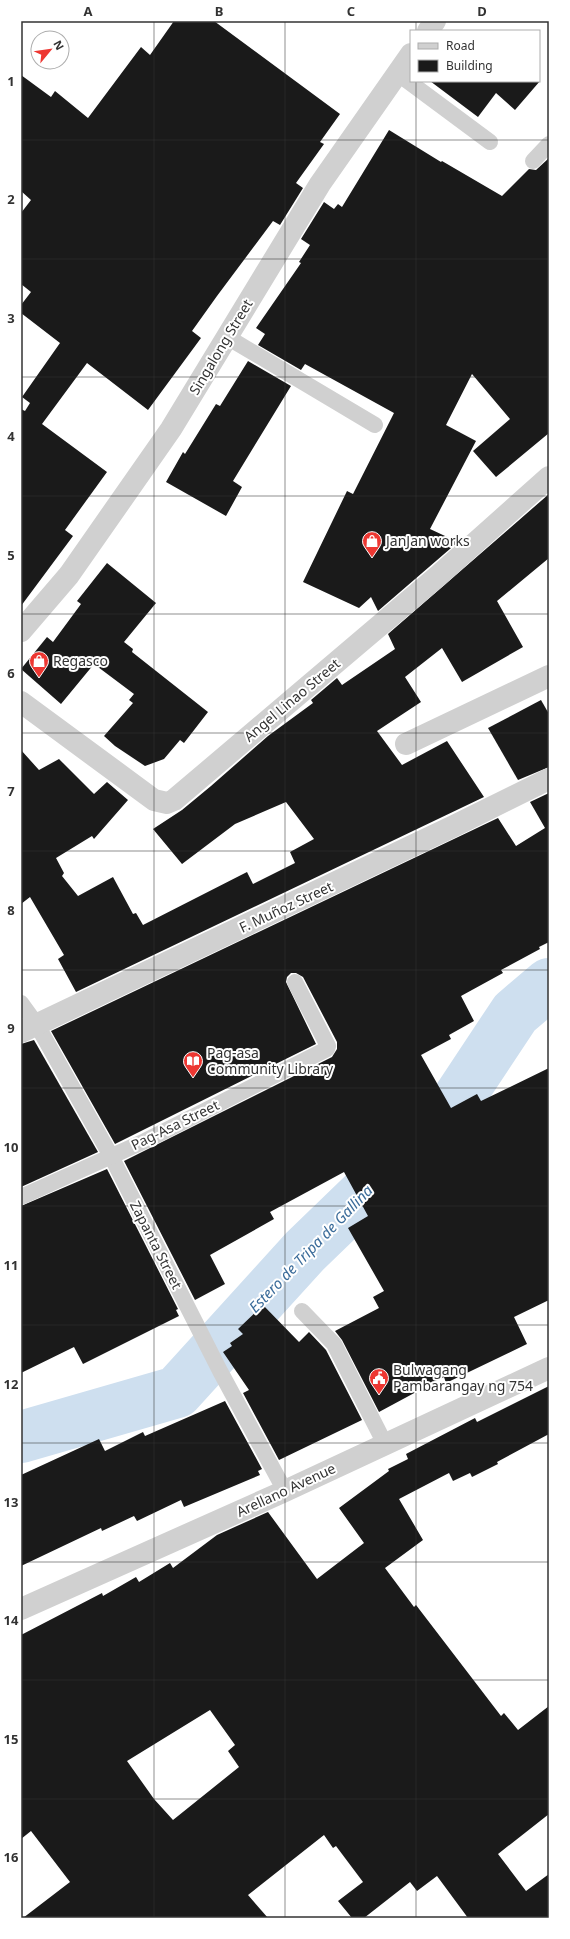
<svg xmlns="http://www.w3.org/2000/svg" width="570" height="1939" font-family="'Noto Sans',sans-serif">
	<rect width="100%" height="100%" fill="#fff"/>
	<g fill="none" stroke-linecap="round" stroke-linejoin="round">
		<path stroke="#cedfef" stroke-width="52" d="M21,1437L177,1392L305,1251L450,1111L515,1013L549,984"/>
	</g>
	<g fill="#1a1a1a" fill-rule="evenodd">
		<path d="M174,21H214L340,114L320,142L324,144L296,183L303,188L280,225L273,221L217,296L192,331L201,338L148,410L87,363L42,424L107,472L65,530L73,536L21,606V409L25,411L30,403L22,397L60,343L21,313V305L31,292L21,284V213L31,200L21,191V75L51,97L55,91L88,118L141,47L150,55Z"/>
		<path d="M430,81H540L515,110L496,93L478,117Z"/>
		<path d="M389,130L441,162L442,161L502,196L529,169L536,170L549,158V433L496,477L473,451L510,419L472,374L446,425L476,441L430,529L458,542L378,611L371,597L359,608L303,582L347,491L353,494L394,413L305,364L301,370L258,345L265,334L256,328L301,263L299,262L310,245L301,239L324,202L334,209L338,204L342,207Z"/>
		<path d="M248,361L291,386L233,481L242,487L226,516L166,482L183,452L185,454L216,404L220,406Z"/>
		<path d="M549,494V558L497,601L523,647L462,682L442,648L405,677L421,702L377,731L402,765L447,741L484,797L76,992L58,959L64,955L30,897L21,904V750L39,770L59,759L94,794L107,782L128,800L94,839L92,836L56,858L64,873L62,876L78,896L113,877L133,914L136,913L143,925L247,872L253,884L295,863L290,852L314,839L286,802L235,824L182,864L153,829L182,810L211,786L268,736L313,703L311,700L337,678L342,685L395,649L388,634Z"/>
		<path d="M107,563L156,603L124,642L133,649L132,652L208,712L184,743L180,740L164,759L145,766L115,746L104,736L133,703L129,700L134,694L94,664L61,704L21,669L47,637L53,642L81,604L77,601Z"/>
		<path d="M541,700L549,714V767L518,780L488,728Z"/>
		<path d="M549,793V942L539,947L540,949L501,970L503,973L461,996L474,1021L449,1035L451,1039L421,1055L451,1108L477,1094L481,1101L549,1068V1300L514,1317L527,1344L446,1383L444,1377L379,1412L342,1340L335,1331L379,1308L373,1297L384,1291L348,1228L368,1216L344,1172L270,1212L274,1219L210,1255L225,1284L195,1300L124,1161L332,1057L337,1049V1042L303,977L296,973H291L287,977L286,982L316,1044L115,1144L51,1031L498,818L516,846L545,828L530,802Z"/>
		<path d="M34,1040L98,1152L21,1187V1044Z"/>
		<path d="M107,1169L178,1309L176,1310L179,1316L83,1364L74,1347L21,1373V1206Z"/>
		<path d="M263,1305L299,1342L309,1332L326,1350L362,1420L279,1460L243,1393L249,1390L223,1352L232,1346L230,1343L243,1334L238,1329Z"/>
		<path d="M549,1386V1434L497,1462L498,1464L472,1477L470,1473L453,1481L449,1473L399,1499L423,1540L385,1568L414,1607L416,1605L501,1716L504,1713L518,1730L549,1706V1814L498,1854L526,1891L549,1874V1918H468L437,1876L417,1891L410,1882L364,1918H352L338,1901L363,1882L336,1846L333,1848L324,1835L248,1895L268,1918H23L70,1882L31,1831L21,1839V1635L102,1593L103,1596L136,1577L139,1582L170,1563L173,1568L217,1535L268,1512L317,1579L364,1543L339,1508L389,1471L388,1469L408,1459L406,1454L475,1418L477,1422ZM210,1710L235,1745L228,1751L239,1767L173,1820L154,1799L127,1761Z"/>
		<path d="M225,1401L262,1469L258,1471L260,1475L184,1507L181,1500L137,1521L134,1516L102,1531L101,1528L21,1566V1475L99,1439L105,1451L143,1432L145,1436Z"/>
	</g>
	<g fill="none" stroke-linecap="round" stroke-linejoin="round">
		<g stroke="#d0d0d0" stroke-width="16">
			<path d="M397,73L490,142"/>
			<path d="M533,161L549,144"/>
			<path d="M227,337L375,425"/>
			<path d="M21,1003L37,1025L111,1156L220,1371L285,1491"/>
			<path d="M21,1197L145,1141L327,1049L328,1046L295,982"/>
			<path d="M302,1311L334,1344L385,1444"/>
		</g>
		<g stroke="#d0d0d0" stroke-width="22">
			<path d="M406,744L549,676"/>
			<path d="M21,1032L454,826L549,779"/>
		</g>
		<g stroke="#d0d0d0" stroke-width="22">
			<path d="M428,31L435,21"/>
			<path d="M21,631L69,575L171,429L320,184L411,54"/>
			<path d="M21,702L154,800L167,803L174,800L438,576L549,477"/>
			<path d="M21,1609L285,1491L549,1368"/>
		</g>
	</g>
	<path fill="none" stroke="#333" stroke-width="1" stroke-opacity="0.55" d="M154,21V1918M285,21V1918M416,21V31M416,81V1918M21,140H549M21,259H549M21,377H549M21,496H549M21,614H549M21,733H549M21,851H549M21,970H549M21,1088H549M21,1206H549M21,1325H549M21,1443H549M21,1562H549M21,1680H549M21,1799H549"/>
	<defs>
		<g id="shop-pin" transform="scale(1)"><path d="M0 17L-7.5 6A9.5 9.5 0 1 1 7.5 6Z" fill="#ed3732" stroke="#fff"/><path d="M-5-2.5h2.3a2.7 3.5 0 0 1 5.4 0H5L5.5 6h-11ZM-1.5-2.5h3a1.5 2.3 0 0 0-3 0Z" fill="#fff"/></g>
		<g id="library-pin" transform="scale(1)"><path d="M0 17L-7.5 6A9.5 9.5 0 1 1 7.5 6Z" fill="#ed3732" stroke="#fff"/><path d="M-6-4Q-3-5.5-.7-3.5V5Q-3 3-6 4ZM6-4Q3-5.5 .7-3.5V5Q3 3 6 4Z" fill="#fff"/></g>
		<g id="civic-pin" transform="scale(1)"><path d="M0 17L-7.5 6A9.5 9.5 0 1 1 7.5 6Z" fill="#ed3732" stroke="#fff"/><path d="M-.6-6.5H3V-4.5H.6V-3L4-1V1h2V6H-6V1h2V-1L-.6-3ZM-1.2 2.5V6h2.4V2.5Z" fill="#fff"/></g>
	</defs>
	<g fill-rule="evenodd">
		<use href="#shop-pin" x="372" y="541"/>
		<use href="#shop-pin" x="39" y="661"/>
		<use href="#library-pin" x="193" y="1061"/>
		<use href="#civic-pin" x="379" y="1378"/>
	</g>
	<g text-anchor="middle" stroke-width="4" stroke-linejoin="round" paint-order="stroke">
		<g font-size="14" fill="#333" stroke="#fff">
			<text transform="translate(221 347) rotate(-59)" y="5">Singalong Street</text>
			<text transform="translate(292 700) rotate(-40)" y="5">Angel Linao Street</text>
			<text transform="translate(286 907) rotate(-25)" y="5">F. Muñoz Street</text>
			<text transform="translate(175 1125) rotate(-26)" y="5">Pag-Asa Street</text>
			<text transform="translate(156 1245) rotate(63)" y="5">Zapanta Street</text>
			<text transform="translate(286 1490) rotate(-25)" y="5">Arellano Avenue</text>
		</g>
		<g font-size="14" fill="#333" stroke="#fff" text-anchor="start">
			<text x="386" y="546">JanJan works</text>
			<text x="53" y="666">Regasco</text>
			<text x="207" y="1058">Pag-asa<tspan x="207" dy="16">Community Library</tspan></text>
			<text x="393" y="1375">Bulwagang<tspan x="393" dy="16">Pambarangay ng 754</tspan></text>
		</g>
		<g font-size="15" font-style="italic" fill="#3b6c9a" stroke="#fff">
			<text transform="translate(311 1249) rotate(-46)" y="5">Estero de Tripa de Gallina</text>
		</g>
	</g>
	<rect width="570" height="1939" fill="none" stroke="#ffffff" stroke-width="44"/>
	<rect x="410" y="30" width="130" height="52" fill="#ffffff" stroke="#adadad"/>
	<rect x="418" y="43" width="20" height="6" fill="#d0d0d0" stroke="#adadad"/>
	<text x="446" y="50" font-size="12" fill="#333333">Road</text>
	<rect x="418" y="60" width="20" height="12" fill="#1a1a1a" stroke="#adadad"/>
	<text x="446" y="70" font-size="12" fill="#333333">Building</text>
	<g transform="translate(50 50) rotate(61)"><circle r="19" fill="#ffffff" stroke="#adadad"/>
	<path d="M0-3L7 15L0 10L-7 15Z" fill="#ed3732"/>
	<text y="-6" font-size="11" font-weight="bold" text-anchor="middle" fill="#333333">N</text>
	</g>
	<rect x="22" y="22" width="526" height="1895" fill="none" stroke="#333" stroke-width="1.5"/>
	<g font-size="13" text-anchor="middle" font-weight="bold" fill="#333">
		<text x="88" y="16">A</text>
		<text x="219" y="16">B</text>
		<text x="351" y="16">C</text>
		<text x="482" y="16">D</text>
		<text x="11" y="86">1</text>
		<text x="11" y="204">2</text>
		<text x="11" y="323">3</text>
		<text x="11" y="441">4</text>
		<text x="11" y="560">5</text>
		<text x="11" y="678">6</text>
		<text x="11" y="796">7</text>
		<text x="11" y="915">8</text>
		<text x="11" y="1033">9</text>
		<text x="11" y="1152">10</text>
		<text x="11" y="1270">11</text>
		<text x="11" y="1389">12</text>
		<text x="11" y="1507">13</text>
		<text x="11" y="1625">14</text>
		<text x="11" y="1744">15</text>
		<text x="11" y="1862">16</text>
	</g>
</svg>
